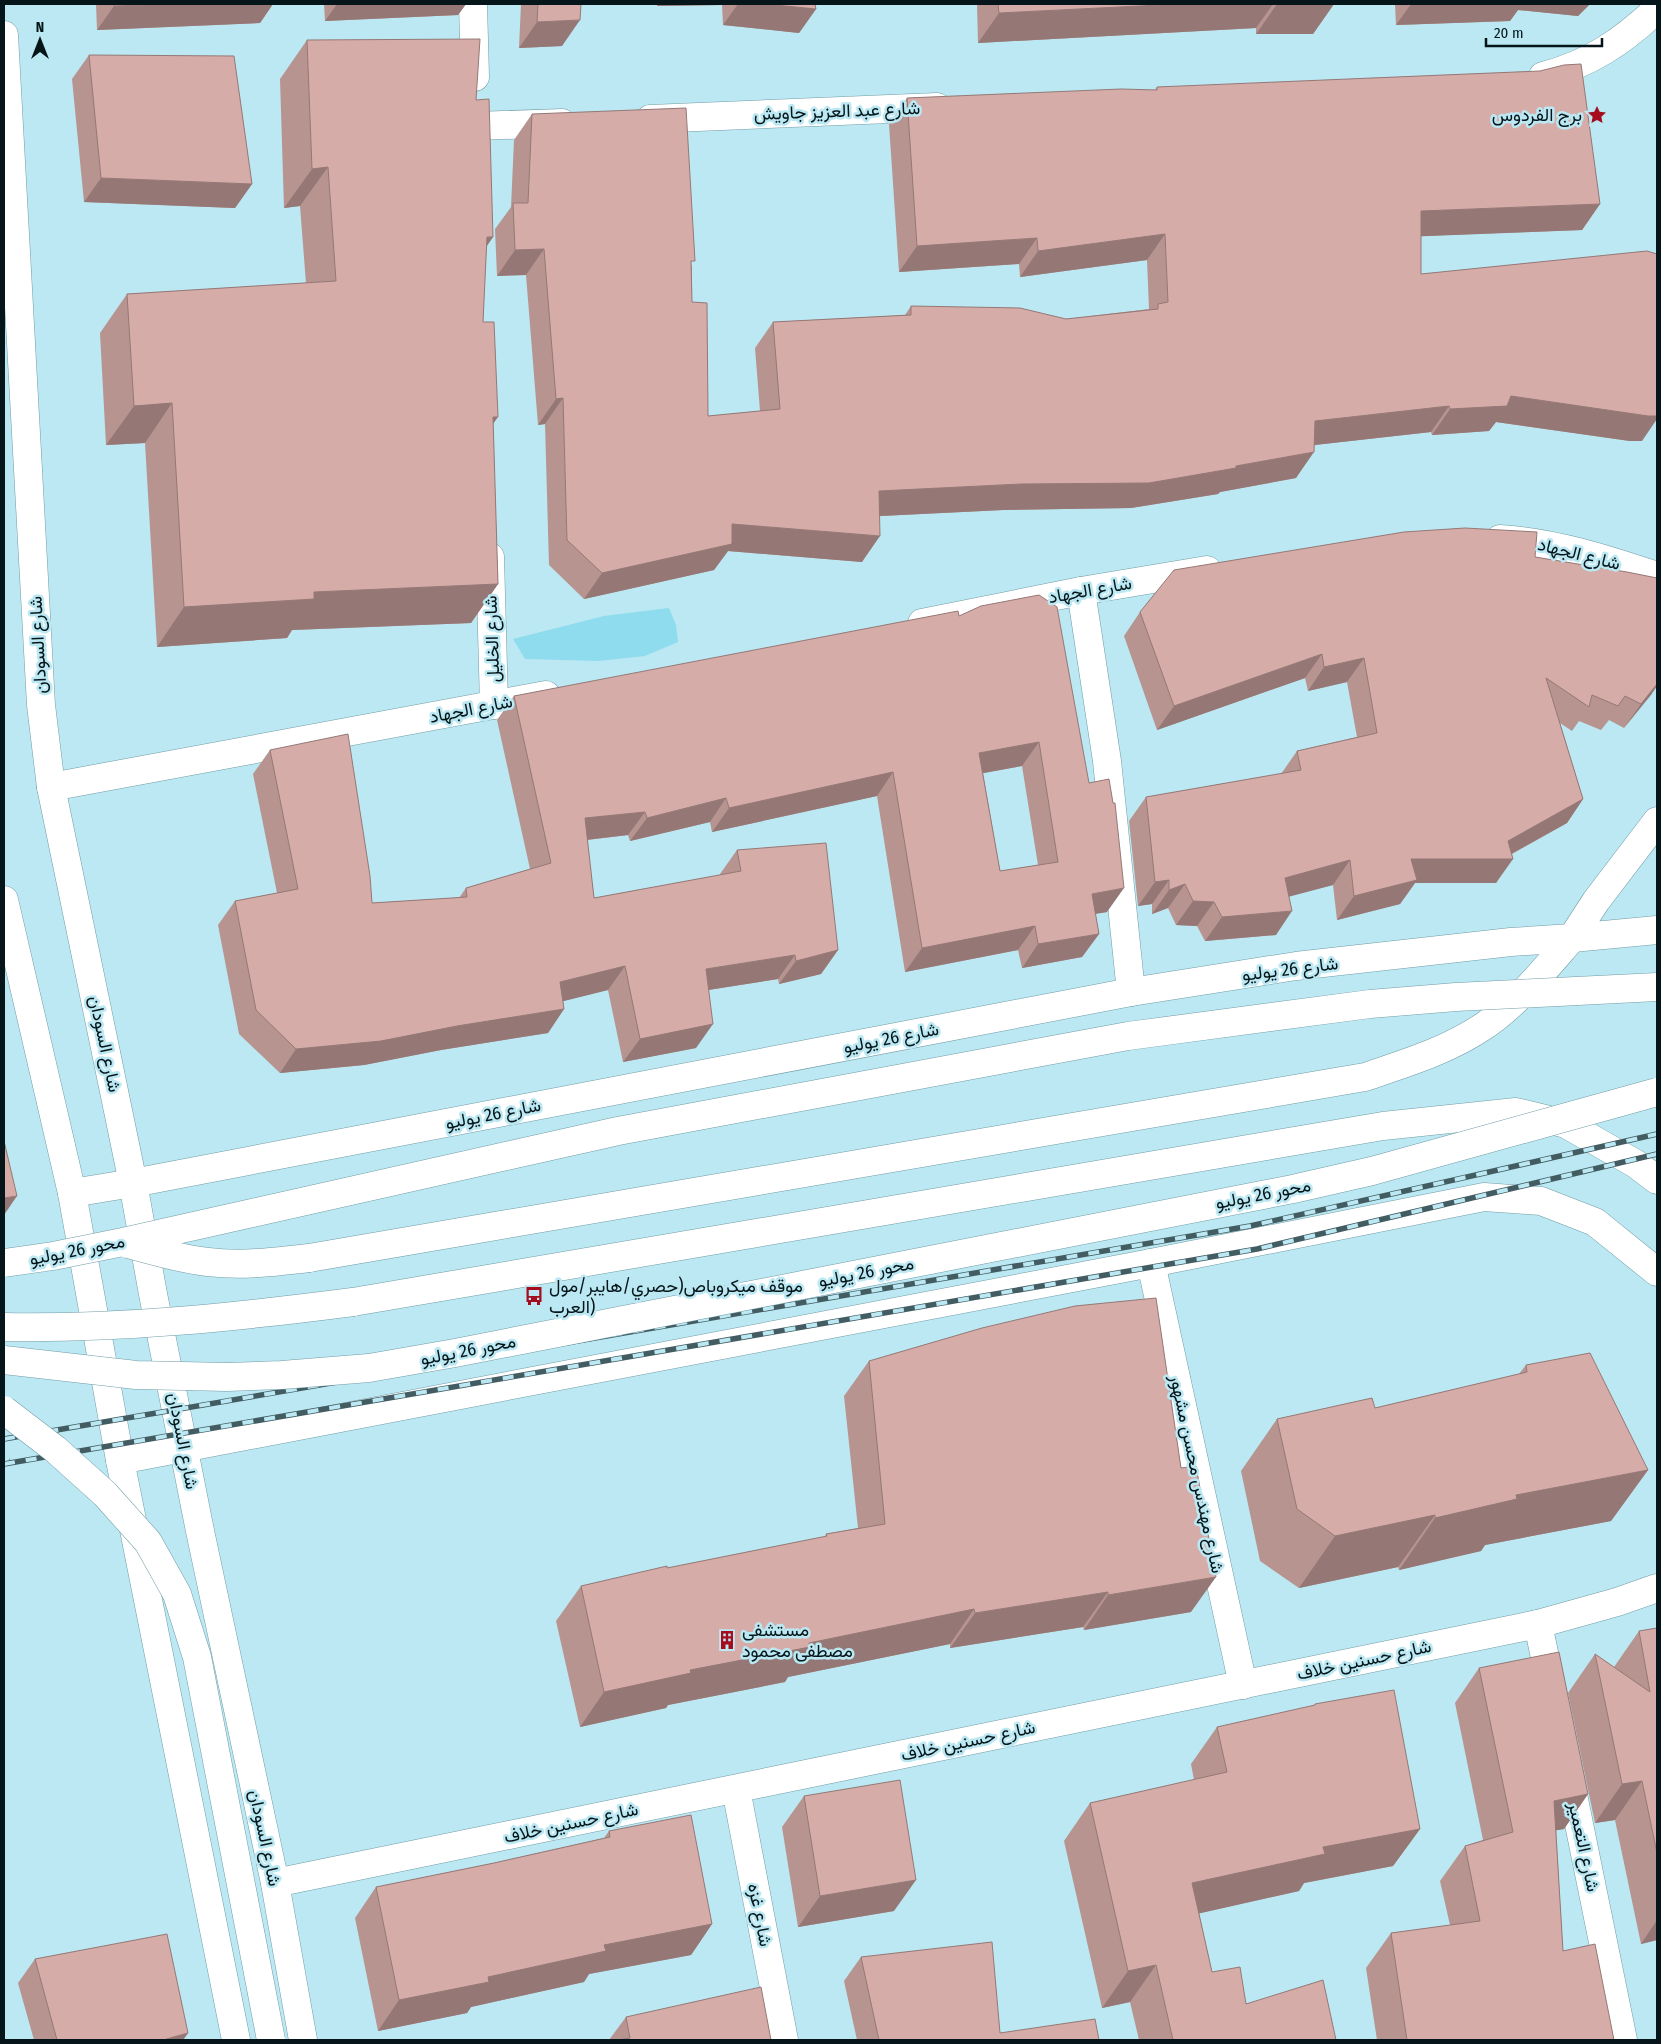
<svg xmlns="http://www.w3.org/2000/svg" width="1661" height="2044" font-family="'Fira Sans Condensed',Vazirmatn,sans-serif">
	<rect width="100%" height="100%" fill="#bbe8f2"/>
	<path fill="#8edced" d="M669,608L676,625L678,642L645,656L598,661L525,659L513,639L604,616Z"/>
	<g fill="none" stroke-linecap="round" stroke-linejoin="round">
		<g stroke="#719ca6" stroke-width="29">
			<g id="minor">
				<path d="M473,4L475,77"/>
				<path d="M1543,76C1590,64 1623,41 1657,9"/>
				<path d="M650,119L937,107"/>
				<path d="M476,126L562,123"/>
				<path d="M1500,539C1554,542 1606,559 1657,576"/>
				<path d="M490,557L494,705"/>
				<path d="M1081,591L1107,761L1131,992"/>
				<path d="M922,623L1081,591L1207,570"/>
				<path d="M51,787L546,695"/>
				<path d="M1151,1263L1243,1685"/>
				<path d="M1538,1624L1552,1691"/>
				<path d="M1569,1775L1623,2040"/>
				<path d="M736,1789L784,2040"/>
				<path d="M275,1883L1538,1624L1617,1602L1657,1588"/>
			</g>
		</g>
		<g stroke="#719ca6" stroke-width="29">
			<path id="tertiary" d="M1566,1124L1636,1164L1657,1180"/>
		</g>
		<g stroke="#719ca6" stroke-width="29">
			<g id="secondary">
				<path d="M1572,938L1657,930"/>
				<path d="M72,1193L133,1183L1131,992L1296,966L1511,942L1572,938L1596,901L1657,821"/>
				<path d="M120,1460L1151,1263L1484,1197L1541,1201L1595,1222L1657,1272"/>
			</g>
		</g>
		<g stroke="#719ca6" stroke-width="29">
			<g id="primary">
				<path d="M4,35L41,705L51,787L133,1183L153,1294L200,1531L275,1883L303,2040"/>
				<path d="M4,900L72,1193L120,1460L236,2040"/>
			</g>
		</g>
		<g stroke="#719ca6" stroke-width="29">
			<g id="trunk">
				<path d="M309,1258L1365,1077C1406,1063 1447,1051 1484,1026C1518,1003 1545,969 1572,938"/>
				<path d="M353,1302L1383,1126L1516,1112L1562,1123"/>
			</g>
		</g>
		<path stroke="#7da0a8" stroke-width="3" stroke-dasharray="1 4" stroke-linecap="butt" d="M4,1460H13"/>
		<use href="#minor" stroke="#fff" stroke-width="28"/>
		<use href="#tertiary" stroke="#fff" stroke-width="28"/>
		<use href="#secondary" stroke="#fff" stroke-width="28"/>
		<use href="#primary" stroke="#fff" stroke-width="28"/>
		<use href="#trunk" stroke="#fff" stroke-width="28"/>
		<g stroke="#425c62" stroke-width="5.5">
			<g id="rail">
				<path d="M4,1439L1250,1226L1657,1134"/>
				<path d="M4,1464L1257,1249L1657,1154"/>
			</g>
		</g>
		<use href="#rail" stroke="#bbe8f2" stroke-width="4" stroke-dasharray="11" stroke-linecap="butt"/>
		<g stroke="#719ca6" stroke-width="29" stroke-linecap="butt">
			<g id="trunk-bridge">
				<path d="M128,1244C154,1251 180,1259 208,1262C241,1266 275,1262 309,1258"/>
				<path d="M4,1263L53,1256L123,1242L618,1131L1128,1036L1370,1004L1456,997L1657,987"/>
				<path d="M4,1327C121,1329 237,1317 353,1302"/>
				<path d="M4,1360L136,1375L227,1377L282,1375L369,1368L455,1353L1293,1189L1372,1171L1657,1092"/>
				<path d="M4,1410L55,1449L105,1494L148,1542L177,1594L197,1657L271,2040"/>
			</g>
		</g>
		<use href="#trunk-bridge" stroke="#fff" stroke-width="28"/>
	</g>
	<g fill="#b79490" fill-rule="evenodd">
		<path d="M96,4H273L260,23L97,30Z"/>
		<path d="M324,4H466L458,15L325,21Z"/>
		<path d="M521,4H581L562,46L519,48Z"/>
		<path d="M657,4H815L816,9L799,33L723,25L722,5L657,6Z"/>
		<path d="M977,4H1334L1313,34H1256V28L978,43Z"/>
		<path d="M1395,4H1590L1578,16L1518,10L1510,21L1396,25Z"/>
		<path d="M307,40L476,100L493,237L486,247L483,322L493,423L498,584L471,623L292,630L287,638L157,647L145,443L106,445L100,333L127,294L306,283L300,206L284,208L280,79Z"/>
		<path d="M89,55L252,184L235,208L84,202L72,79Z"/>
		<path d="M1157,87L1600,204L1582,230L1421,236V274L1642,441H1630L1496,422L1489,431L1432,435L1431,432L1314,445L1296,478L1220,492L1218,494L1131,508L1003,510L879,516L862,562L728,551L714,570L584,599L549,565L545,424L538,425L526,275L497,276L495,229L511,207L514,140L532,114L692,266V302L708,416L760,411L755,348L773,322L905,315L911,306L1066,319L1149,309L1147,260L1020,277L1019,264L899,272L889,124L907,98L1155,90Z"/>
		<path d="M1535,557L1657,578V686L1624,728L1609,720L1601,730L1579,721L1572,731L1560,723L1583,799L1567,823L1512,854L1496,883H1415L1400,904L1337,920L1333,885L1289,896L1276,935L1205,941L1197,926L1176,925L1168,908L1152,914V904L1138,906L1129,821L1146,797L1281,774L1297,751L1357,737L1347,682L1308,691L1305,678L1157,730L1124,636L1140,612Z"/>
		<path d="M1039,595L1107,912L1095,914L1099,934L1082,957L1022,968L1018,950L905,972L877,796L712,832L710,822L630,841L628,835L587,840L594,898L721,875L720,874L737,850L838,950L821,974L779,984L778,979L708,990L696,1048L623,1062L608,990L563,1001L564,1009L548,1033L441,1050L364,1065L280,1073L239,1034L218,925L235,901L277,893L253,774L270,750L372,903L459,898L466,888L530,869L497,720L514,696L959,616ZM1022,766L1038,865L1000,871L983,773Z"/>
		<path d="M869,1361L1191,1612L1084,1630L1083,1627L950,1648V1644L788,1677L785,1682L668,1705L666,1708L580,1727L556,1621L581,1586L825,1537L826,1534L858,1528L844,1396Z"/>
		<path d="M1526,1365L1648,1470L1611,1521L1485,1545L1481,1551L1399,1570L1398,1567L1299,1588L1260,1561L1241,1471L1277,1419L1375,1408L1519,1374Z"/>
		<path d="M1657,1628V1940L1641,1944L1615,1820L1595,1823L1568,1693L1595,1654L1614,1667L1639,1631Z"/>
		<path d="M1479,1668L1588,1794L1564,1829L1556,1830L1563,1951L1614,2040H1377L1366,1968L1391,1933L1450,1925L1440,1881L1465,1846L1483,1840L1455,1703Z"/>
		<path d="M1315,1704L1420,1829L1393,1866L1304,1883L1299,1891L1199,1913L1212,1972L1246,2004L1336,2040H1139L1130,2002L1102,2008L1064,1841L1090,1803L1194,1780L1191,1764L1217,1727L1314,1706Z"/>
		<path d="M804,1796L894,1911L798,1927L782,1827Z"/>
		<path d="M609,1831L712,1924L691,1955L589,1974L584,1982L471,2007L467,2013L378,2031L355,1918L376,1887L494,1863L604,1838Z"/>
		<path d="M861,1957L1000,2033L1099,2040H857L844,1981Z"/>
		<path d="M35,1959L188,2033L183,2040H34L18,1983Z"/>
		<path d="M626,2017L771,2040H609Z"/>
	</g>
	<g fill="#957876">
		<path d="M174,4H273L260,23L97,30L114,6Z"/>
		<path d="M337,4H466L458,15L325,21Z"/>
		<path d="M659,4H722V5L657,6Z"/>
		<path d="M738,4H765L816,9L799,33L723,25Z"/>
		<path d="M1179,4H1273L1256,28L978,43L999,13Z"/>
		<path d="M1277,4H1334L1313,34H1256Z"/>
		<path d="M1411,4H1590L1578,16L1518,10L1510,21L1396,25Z"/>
		<path d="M580,20L562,46L519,48L537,22Z"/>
		<path d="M328,167L300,206L284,208L312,169Z"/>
		<path d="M101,178L252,184L235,208L84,202Z"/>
		<path d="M1600,204L1582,230L1403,237L1421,211Z"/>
		<path d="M1165,234L1147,260L1020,277L1038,251Z"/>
		<path d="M487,237H493L466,276Z"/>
		<path d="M1037,238L1019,264L899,272L917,246Z"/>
		<path d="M544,249L526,275L497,276L515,250Z"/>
		<path d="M1511,396L1657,416V419L1642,441H1630L1496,422L1489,431L1432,435L1450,409Z"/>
		<path d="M563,398L545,424L538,425L556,399Z"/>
		<path d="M172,403L145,443L106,445L134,406Z"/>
		<path d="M1449,406L1431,432L1297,447L1315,421Z"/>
		<path d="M493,417H498L470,456Z"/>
		<path d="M1314,452L1296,478L1220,492L1218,494L1131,508L1003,510L861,517L879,491L1236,466Z"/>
		<path d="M732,524L880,536L862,562L728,551L714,570L584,599L602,573Z"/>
		<path d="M498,584L471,623L292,630L287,638L157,647L184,607L314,592Z"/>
		<path d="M1322,654L1305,678L1157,730L1174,706Z"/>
		<path d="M1364,658L1347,682L1308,691L1324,667Z"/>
		<path d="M1657,684V686L1651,695L1624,728L1641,704Z"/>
		<path d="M1039,742L1022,766L962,777L979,753Z"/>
		<path d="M893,772L877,796L712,832L729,808Z"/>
		<path d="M726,798L710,822L630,841L647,818Z"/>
		<path d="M1583,799L1567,823L1502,859H1513L1496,883H1415L1400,904L1337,920L1354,896L1411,859L1508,841Z"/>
		<path d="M645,812L628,835L568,842L585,818Z"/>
		<path d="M1350,860L1333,885L1269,902L1285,878Z"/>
		<path d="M1169,880L1152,904L1138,906L1155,882Z"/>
		<path d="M1185,884L1168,908L1152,914L1169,890Z"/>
		<path d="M1124,888L1107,912L1075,917L1092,894Z"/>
		<path d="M1193,901L1214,902L1197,926L1176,925Z"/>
		<path d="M1292,911L1276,935L1205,941L1222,917Z"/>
		<path d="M1035,926L1018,950L905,972L922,948Z"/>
		<path d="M1099,934L1082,957L1022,968L1038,944Z"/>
		<path d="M838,950L821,974L779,984L796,961Z"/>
		<path d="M795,955L778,979L689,993L706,969Z"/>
		<path d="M625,966L608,990L544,1006L560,982Z"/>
		<path d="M564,1009L548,1033L441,1050L364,1065L280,1073L296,1049Z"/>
		<path d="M713,1024L696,1048L623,1062L640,1039Z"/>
		<path d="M17,1196L4,1215V1198Z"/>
		<path d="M1648,1470L1611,1521L1485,1545L1481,1551L1399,1570L1435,1518L1516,1495Z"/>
		<path d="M1435,1515L1398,1567L1299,1588L1335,1536Z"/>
		<path d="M1216,1577L1191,1612L1084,1630L1108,1595Z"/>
		<path d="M1108,1592L1083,1627L950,1648L975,1613Z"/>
		<path d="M974,1609L950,1644L788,1677L785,1682L668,1705L666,1708L580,1727L604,1692L690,1670L809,1643Z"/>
		<path d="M1642,1781L1615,1820L1595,1823L1622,1784Z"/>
		<path d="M1588,1794L1564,1829L1530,1835L1554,1801Z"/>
		<path d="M1420,1829L1393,1866L1304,1883L1299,1891L1166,1921L1192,1883L1323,1847Z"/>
		<path d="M916,1880L894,1911L798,1927L820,1896Z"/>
		<path d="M1657,1920V1940L1641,1944Z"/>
		<path d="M712,1924L691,1955L589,1974L584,1982L471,2007L467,2013L378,2031L399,2000L488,1977L604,1945Z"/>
		<path d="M1156,1965L1130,2002L1102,2008L1128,1971Z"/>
		<path d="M188,2033L183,2040H163Z"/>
	</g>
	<g fill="#d5aca8" stroke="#957876" fill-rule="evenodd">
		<path d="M114,4H174L114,6Z"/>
		<path d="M538,4H581L580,20L537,22Z"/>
		<path d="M765,4H815L816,9Z"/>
		<path d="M998,4H1179L999,13Z"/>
		<path d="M480,39L476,100L489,99L493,237H487L483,322H494L498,417H493L498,584L314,592V599L184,607L172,403L134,406L127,294L336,281L328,167L312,169L307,40Z"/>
		<path d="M89,55L234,56L252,184L101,178Z"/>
		<path d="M1581,64L1600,204L1421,211V274L1647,251L1657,254V416H1648L1511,396L1507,406L1450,409L1449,406L1315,421L1314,452L1236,466V468L1149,483L1021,484L879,491L880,536L732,524V544L602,573L567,540L563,398L556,399L544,249L515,250L513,203H528L532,114L686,108L695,261H691L692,302L707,303L708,416L780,409L773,322L911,315V306L1020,308L1066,319L1158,309V304L1168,302L1165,234L1038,251L1037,238L917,246L907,98L1121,89L1157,90V87L1540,71L1564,65Z"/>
		<path d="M1465,528L1537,532L1535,557L1627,572L1657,578V684L1641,704L1625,696L1618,706L1592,695L1589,707L1546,678L1583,799L1508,841L1513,859H1411L1417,880L1354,896L1350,860L1285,878L1292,911L1222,917L1214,902L1193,901L1185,884L1169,890V880L1155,882L1146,797L1301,770L1297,751L1377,733L1364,658L1324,667L1322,654L1174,706L1140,612L1174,570L1404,532Z"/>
		<path d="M1039,595L1057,607L1089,783L1109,779L1113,803H1115L1124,888L1092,894L1099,934L1038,944L1035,926L922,948L893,772L729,808L726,798L647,818L645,812L585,818L594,898L741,871L737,850L826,843L838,950L796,961L795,955L706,969L713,1024L640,1039L625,966L560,982L564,1009L457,1026L381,1041L296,1049L256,1010L235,901L298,889L270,750L348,734L370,876L372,903L467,897L466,888L551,863L514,696L958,611L959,616L981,606ZM1039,742L1058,862L1000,871L979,753Z"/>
		<path d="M4,1141L17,1196L4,1198Z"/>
		<path d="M1156,1298L1181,1468L1196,1466L1216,1577L1108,1595V1592L975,1613L974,1609L809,1643L810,1647L690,1670L691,1673L604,1692L581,1586L667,1566V1568L827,1536L826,1534L885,1524L869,1361L982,1328L1075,1306Z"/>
		<path d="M1590,1353L1648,1470L1516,1495L1517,1499L1435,1518V1515L1335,1536L1297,1509L1277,1419L1372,1398L1375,1408L1527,1372L1526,1365Z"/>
		<path d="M1657,1628V1853L1642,1781L1622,1784L1595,1654L1650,1692L1639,1631Z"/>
		<path d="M1559,1652L1588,1794L1554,1801L1563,1951L1595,1944L1614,2040H1407L1391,1933L1480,1921L1465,1846L1513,1832L1479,1668Z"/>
		<path d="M1394,1690L1420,1829L1323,1847L1325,1854L1192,1883L1212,1972L1240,1967L1246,2004L1323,1980L1336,2040H1173L1156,1965L1128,1971L1090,1803L1227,1772L1217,1727L1315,1705V1704Z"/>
		<path d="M900,1780L916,1880L820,1896L804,1796Z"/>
		<path d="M691,1815L712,1924L604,1945L606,1951L488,1977L489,1982L399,2000L376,1887L494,1863L610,1837L609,1831Z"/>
		<path d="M167,1934L188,2033L163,2040H57L35,1959Z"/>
		<path d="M992,1942L1000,2033L1095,2019L1099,2040H879L861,1957Z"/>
		<path d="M761,1987L771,2040H618L630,2038L626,2017Z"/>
	</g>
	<defs>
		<g id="sight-bare" transform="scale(1.5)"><path d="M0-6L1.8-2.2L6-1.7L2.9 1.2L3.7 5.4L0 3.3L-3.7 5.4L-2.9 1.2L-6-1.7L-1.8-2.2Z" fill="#a50d1f" stroke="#bbe8f2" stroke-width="2.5" paint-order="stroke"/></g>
		<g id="bus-bare" transform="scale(1.5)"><path d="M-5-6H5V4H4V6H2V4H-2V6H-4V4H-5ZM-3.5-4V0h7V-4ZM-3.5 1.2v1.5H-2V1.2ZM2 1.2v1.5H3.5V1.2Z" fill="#a50d1f" stroke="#bbe8f2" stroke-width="2.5" paint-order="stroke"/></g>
		<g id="building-bare" transform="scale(1.5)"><path d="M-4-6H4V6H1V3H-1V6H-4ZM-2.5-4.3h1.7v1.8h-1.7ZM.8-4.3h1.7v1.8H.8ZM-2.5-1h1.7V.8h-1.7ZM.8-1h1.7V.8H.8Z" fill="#a50d1f" stroke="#bbe8f2" stroke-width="2.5" paint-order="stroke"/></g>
	</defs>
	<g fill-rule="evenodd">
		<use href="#sight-bare" x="1597" y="115"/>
		<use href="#bus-bare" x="534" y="1296"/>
		<use href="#building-bare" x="727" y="1640"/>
	</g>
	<g text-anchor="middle" stroke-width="5" stroke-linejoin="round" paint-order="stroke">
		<g font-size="18" fill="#051519" stroke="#bbe8f2">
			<text transform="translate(837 111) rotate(-2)" y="6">شارع عبد العزيز جاويش</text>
			<text transform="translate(1579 554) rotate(14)" y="6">شارع الجهاد</text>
			<text transform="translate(1090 590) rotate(-10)" y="6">شارع الجهاد</text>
			<text transform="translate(492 639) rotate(-92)" y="6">شارع الخليل</text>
			<text transform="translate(38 645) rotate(-93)" y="6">شارع السودان</text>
			<text transform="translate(471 709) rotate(-11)" y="6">شارع الجهاد</text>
			<text transform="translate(1290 969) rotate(-7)" y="6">شارع 26 يوليو</text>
			<text transform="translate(891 1038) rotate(-11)" y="6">شارع 26 يوليو</text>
			<text transform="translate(105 1044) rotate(78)" y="6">شارع السودان</text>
			<text transform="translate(493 1114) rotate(-11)" y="6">شارع 26 يوليو</text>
			<text transform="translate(1263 1194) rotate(-11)" y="6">محور 26 يوليو</text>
			<text transform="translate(77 1250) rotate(-11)" y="6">محور 26 يوليو</text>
			<text transform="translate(866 1272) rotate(-11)" y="6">محور 26 يوليو</text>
			<text transform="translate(468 1350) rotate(-11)" y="6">محور 26 يوليو</text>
			<text transform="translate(183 1441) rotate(79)" y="6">شارع السودان</text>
			<text transform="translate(1197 1474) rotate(78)" y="6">شارع مهندس محسن مشهور</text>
			<text transform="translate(1364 1660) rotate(-12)" y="6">شارع حسنين خلاف</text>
			<text transform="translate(968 1741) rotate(-12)" y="6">شارع حسنين خلاف</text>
			<text transform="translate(571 1823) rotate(-12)" y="6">شارع حسنين خلاف</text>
			<text transform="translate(265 1838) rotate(78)" y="6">شارع السودان</text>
			<text transform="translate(1584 1847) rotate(78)" y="6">شارع التعمير</text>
			<text transform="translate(760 1915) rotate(79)" y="6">شارع غزه</text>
		</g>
		<g font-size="18" fill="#051519" stroke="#bbe8f2" text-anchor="start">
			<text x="1582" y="121" text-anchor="end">برج الفردوس</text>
			<text x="549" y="1292">موقف ميكروباص(حصري/هايبر/مول<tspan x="549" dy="21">العرب)</tspan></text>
			<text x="742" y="1636">مستشفى<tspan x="742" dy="21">مصطفى محمود</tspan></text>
		</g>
	</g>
	<rect width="1661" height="2044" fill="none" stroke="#051519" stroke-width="10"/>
	<g transform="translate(40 40)" stroke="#bbe8f2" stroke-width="4" paint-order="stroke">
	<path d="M0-4L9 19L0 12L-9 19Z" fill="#051519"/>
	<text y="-8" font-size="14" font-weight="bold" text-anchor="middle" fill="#051519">N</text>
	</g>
	<path d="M1486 38v8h116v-8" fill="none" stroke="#051519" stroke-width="2.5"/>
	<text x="1494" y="38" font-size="15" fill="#051519" stroke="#bbe8f2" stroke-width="4" paint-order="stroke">20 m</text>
</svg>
